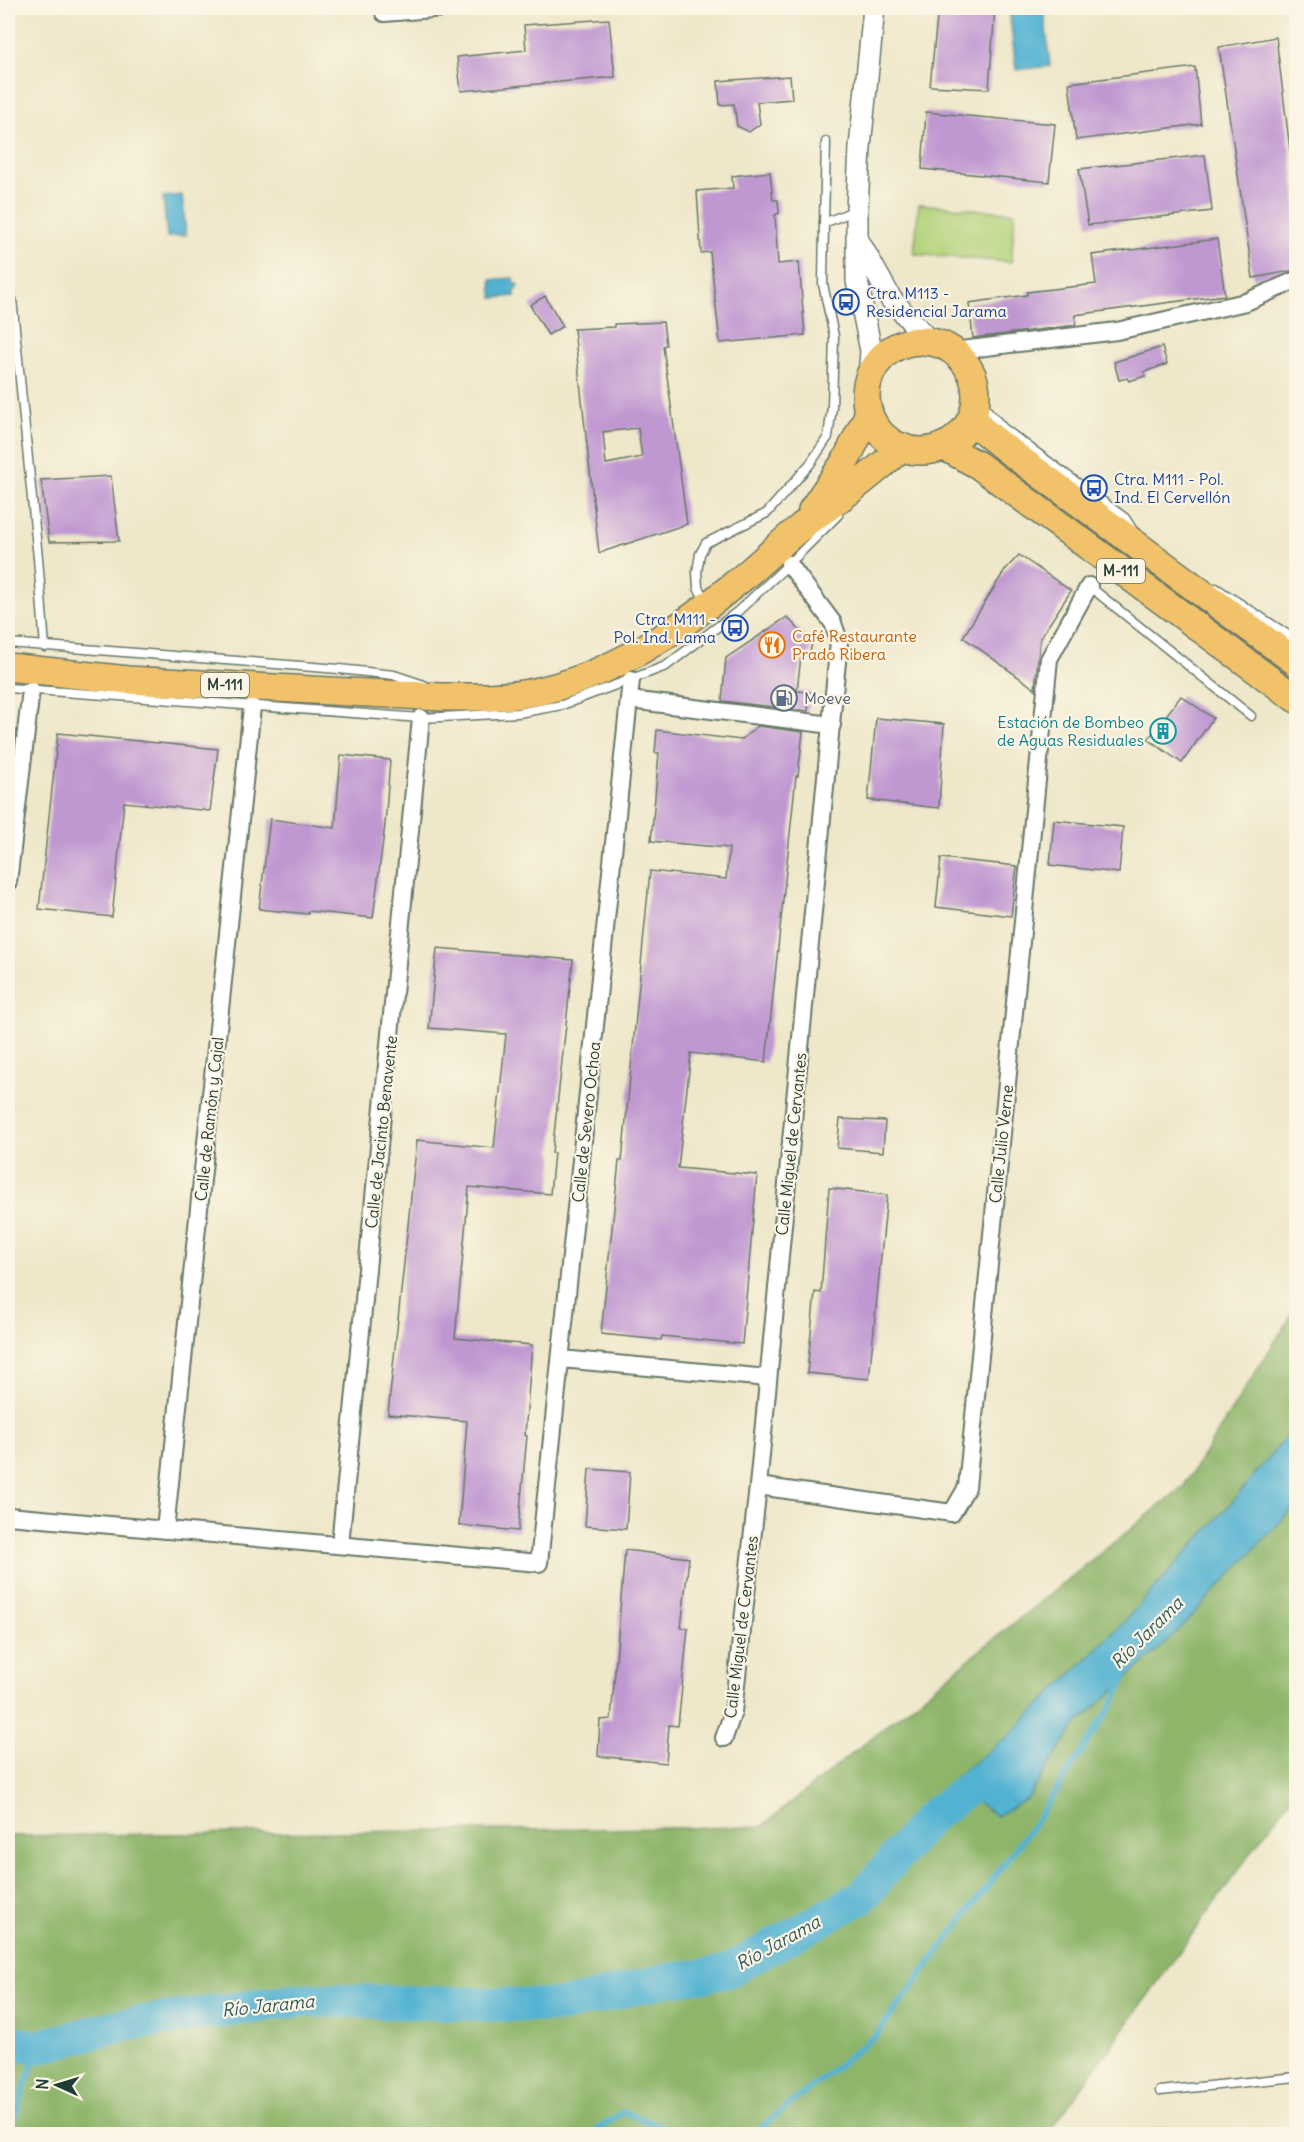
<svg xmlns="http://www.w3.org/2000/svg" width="1304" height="2142" font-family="Delius,sans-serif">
	<rect width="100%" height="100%" fill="#fcf5e5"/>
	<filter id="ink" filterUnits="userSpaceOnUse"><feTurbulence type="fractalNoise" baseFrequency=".0167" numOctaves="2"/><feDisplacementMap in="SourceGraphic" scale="12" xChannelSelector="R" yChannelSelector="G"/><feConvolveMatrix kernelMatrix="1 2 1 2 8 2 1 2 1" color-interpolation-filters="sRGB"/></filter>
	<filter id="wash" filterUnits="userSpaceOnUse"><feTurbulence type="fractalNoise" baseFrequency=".008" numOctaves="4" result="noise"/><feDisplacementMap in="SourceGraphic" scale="24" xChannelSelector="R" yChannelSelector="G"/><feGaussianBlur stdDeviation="1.35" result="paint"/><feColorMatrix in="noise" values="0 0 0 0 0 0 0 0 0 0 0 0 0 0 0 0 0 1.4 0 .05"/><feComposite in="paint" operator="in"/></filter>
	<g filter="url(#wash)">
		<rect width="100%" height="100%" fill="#eee7c9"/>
		<path fill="#b3d37b" stroke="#698858" stroke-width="1.5" d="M919,204L1015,213L1011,262L914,254Z"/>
		<path fill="#8eb56b" stroke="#567950" stroke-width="1.5" d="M1296,1308V1790L1048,2134H848L839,2130L831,2134H8V1836L761,1827L1184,1486Z"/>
		<g fill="#53b2d2" stroke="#397883" stroke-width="1.5">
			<path d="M1009,8H1044L1050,66L1016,70Z"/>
			<path d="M182,195L186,235L167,237L163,197Z"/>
			<path d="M513,278V282L519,285L515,291V296L493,298L491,280Z"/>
			<path d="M1296,1425V1505L1174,1635L1075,1726L1027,1799L997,1816L971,1798L954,1778L1008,1736L1123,1623L1232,1502Z"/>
		</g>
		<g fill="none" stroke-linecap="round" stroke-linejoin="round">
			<g stroke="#53b2d2" stroke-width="6">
				<path d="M9,2134L38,2047"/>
				<path d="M591,2134L623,2112L682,2134"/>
				<path d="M753,2134L877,2034L1037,1820L1112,1705L1126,1676"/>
			</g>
			<path stroke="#53b2d2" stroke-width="34" d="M8,2042L38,2047L118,2026L301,2000L563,2006L663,1981L726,1972L862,1897L929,1818L1002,1763"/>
		</g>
		<g id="blocks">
			<g fill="#bf97d1" fill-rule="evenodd">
				<path d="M938,8H995L989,89L930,86Z"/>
				<path d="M609,19L615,77L461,91L457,57L526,50L524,25Z"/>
				<path d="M1276,37L1296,198V270L1253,278L1219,47Z"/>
				<path d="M1195,67L1201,124L1076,140L1069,83Z"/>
				<path d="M790,76L792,99L757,102L760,124L749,132L737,126L734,104L720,105L718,81Z"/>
				<path d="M926,112L1055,124L1049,182L922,169Z"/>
				<path d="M1205,155L1212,211L1088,225L1079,169Z"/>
				<path d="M770,172L773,200H778L779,213L775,215L778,264L799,262L805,335L720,343L710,252L701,253L697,191L733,188L732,176Z"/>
				<path d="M1217,239L1225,295L1075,315L1076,325L973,338L969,303L1027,295V292L1096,284L1092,255Z"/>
				<path d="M545,296L563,326L548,335L530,305Z"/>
				<path d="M663,322L666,345L663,346L687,524L599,553L574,329L614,327V324ZM638,428L642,457L606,464L603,432Z"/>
				<path d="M1162,347L1167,364L1144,372L1145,376L1129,381L1127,378L1119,380L1114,362Z"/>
				<path d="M111,476L119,541L49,542L41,480Z"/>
				<path d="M1019,555L1071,591L1040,638L1035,689L963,637L1005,570Z"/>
				<path d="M787,617L812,643L809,657L801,656L797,691L810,692L808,711L722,701L726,658Z"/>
				<path d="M1181,696L1213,718L1182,763L1148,739Z"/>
				<path d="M876,718L944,724L939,808L868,800Z"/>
				<path d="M758,726L803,732L798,776H796L766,1062L691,1053L678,1168L757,1175L742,1344L662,1336L661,1340L601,1334L619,1161H622L650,871L726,879L729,848L651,841L659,753H655L657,730L741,740Z"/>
				<path d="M58,733L218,749L210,811L124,802L112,917L39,909Z"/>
				<path d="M341,755L390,760L385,825L373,918L308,911V914L259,909L270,819L335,828Z"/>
				<path d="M1054,820L1123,827L1119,873L1050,865Z"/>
				<path d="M941,858L1017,866L1011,916L936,907Z"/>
				<path d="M437,948L573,960L552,1153H554L550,1194L469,1187L464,1243L455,1338L532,1345L525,1435L527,1436L518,1531L459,1525L467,1421L388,1414L417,1140L494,1148L506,1034L429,1028Z"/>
				<path d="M840,1119L885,1121L883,1152L837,1148Z"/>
				<path d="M829,1188L887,1195L869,1379L807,1373L815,1292L821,1293Z"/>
				<path d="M589,1469L630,1472L626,1529L585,1526Z"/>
				<path d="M625,1550L689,1558L681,1628H688L678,1726L669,1725L666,1763L598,1756L600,1720L611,1719Z"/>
			</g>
		</g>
	</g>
	<g filter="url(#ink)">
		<use href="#blocks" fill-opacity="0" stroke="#677868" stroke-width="1.5"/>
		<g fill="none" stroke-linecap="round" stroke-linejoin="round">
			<g stroke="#677868" stroke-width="11">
				<g id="service">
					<path d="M824,223L826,142"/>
					<path d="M12,299L38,558L45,647"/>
					<path d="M976,398L1003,428L1125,518L1132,529"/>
					<path d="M1089,586L1251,716"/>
					<path d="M1216,588L1296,640"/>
					<path d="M707,602L698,588L697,572L700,554L706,543L767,513L810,464L828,437L832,407L834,336L823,284L824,223L856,210"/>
					<path d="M8,643L339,669L394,675L424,685"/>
					<path d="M8,688L421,718L518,713L562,705L666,666L737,612L789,564L838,515"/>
					<path d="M1160,2091L1296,2077"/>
				</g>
			</g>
			<g stroke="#677868" stroke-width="20">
				<g id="minor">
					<path d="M384,13L444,8"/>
					<path d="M953,351L1117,331L1246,302L1296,280"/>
					<path d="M630,700L832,725"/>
					<path d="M8,882L31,690"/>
					<path d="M561,1359L768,1378"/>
					<path d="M758,1486L952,1513L967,1487L1049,659L1089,586"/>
					<path d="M8,1516L539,1563L631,680"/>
					<path d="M165,1530L252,707"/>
					<path d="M340,1545L421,718"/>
					<path d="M724,1738L733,1712L758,1486L839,641L833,623L789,564"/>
				</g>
			</g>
			<g stroke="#677868" stroke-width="24">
				<g id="tertiary">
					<path d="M858,240L891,299L930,342"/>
					<path d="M869,377L871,351L857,281V210L860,147L874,8"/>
				</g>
			</g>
			<g stroke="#677868" stroke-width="30">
				<g id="primary">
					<circle cx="921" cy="396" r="55"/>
					<path d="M973,415L980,428L1006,449L1296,662"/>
					<path d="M943,446L978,465L1296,699"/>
					<path d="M812,510L846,460L869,413"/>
					<path d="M8,667L128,680L442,697C471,697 500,698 529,693C604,680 679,631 736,583C759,565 779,544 802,526C812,517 824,511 835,502C858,485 881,467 902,447"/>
				</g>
			</g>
			<use href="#service" stroke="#fff" stroke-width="8"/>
			<use href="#minor" stroke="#fff" stroke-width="16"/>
			<use href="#tertiary" stroke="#fff" stroke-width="21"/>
			<use href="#primary" stroke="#f2c26a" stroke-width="27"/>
		</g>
	</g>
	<defs>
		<g id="bus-ring" transform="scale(1.35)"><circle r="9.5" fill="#fcf5e5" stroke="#1a4fb4" stroke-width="1.5"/><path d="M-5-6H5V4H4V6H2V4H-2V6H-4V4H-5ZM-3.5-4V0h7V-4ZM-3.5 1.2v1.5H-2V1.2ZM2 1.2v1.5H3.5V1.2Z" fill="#1a4fb4"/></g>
		<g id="restaurant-ring" transform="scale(1.35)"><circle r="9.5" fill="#fcf5e5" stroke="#e8710a" stroke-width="1.5"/><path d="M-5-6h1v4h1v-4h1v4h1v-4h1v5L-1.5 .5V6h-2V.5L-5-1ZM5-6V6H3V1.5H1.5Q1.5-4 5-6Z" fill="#e8710a"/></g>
		<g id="fuel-ring" transform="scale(1.35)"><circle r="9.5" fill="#fcf5e5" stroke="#5c6f8a" stroke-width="1.5"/><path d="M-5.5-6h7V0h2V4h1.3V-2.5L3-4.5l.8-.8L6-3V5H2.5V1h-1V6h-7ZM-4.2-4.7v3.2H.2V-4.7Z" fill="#5c6f8a"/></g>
		<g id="building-ring" transform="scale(1.35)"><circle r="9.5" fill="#fcf5e5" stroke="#0f9aa8" stroke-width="1.5"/><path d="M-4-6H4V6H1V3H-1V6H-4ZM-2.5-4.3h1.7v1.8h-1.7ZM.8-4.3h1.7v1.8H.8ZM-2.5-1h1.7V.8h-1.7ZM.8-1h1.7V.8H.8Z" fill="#0f9aa8"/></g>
	</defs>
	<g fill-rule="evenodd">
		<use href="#bus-ring" x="846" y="302"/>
		<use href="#bus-ring" x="1094" y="488"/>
		<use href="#bus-ring" x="735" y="628"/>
		<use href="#restaurant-ring" x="772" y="645"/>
		<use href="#fuel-ring" x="784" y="698"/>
		<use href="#building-ring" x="1163" y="731"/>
	</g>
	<g text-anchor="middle" stroke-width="4.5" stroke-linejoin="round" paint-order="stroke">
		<g fill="#fcf5e5" stroke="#617469" stroke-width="1.5">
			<rect x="1097" y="559" width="48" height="24" rx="4.5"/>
			<rect x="201" y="673" width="48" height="24" rx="4.5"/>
		</g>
		<g font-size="15" font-weight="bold" fill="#1f3d34">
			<text x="1121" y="576">M-111</text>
			<text x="225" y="690">M-111</text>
		</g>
		<g font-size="16" fill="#164399" stroke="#fcf5e5" text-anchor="start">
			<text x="866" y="299">Ctra. M113 -<tspan x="866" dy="18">Residencial Jarama</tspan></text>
			<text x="1114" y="485">Ctra. M111 - Pol.<tspan x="1114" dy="18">Ind. El Cervellón</tspan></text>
			<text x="716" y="625" text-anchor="end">Ctra. M111 -<tspan x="716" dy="18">Pol. Ind. Lama</tspan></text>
		</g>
		<g font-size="16" fill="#c56008" stroke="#fcf5e5" text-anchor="start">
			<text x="792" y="642">Café Restaurante<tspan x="792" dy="18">Prado Ribera</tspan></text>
		</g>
		<g font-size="16" fill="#4e5e75" stroke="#fcf5e5" text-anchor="start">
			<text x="804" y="704">Moeve</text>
		</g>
		<g font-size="16" fill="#0d838f" stroke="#fcf5e5" text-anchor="end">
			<text x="1144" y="728">Estación de Bombeo<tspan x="1144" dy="18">de Aguas Residuales</tspan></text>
		</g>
		<g font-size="16" fill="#1f3d34" stroke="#fcf5e5">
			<text transform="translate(209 1119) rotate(-84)" y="6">Calle de Ramón y Cajal</text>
			<text transform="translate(586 1122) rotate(-84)" y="6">Calle de Severo Ochoa</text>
			<text transform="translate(381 1132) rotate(-84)" y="6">Calle de Jacinto Benavente</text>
			<text transform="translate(791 1144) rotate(-84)" y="6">Calle Miguel de Cervantes</text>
			<text transform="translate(1001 1144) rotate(-84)" y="6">Calle Julio Verne</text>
			<text transform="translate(741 1627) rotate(-83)" y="6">Calle Miguel de Cervantes</text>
		</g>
		<g font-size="18" font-style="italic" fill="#2c5a5c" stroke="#fcf5e5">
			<text transform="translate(1147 1633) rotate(-45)" y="6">Río Jarama</text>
			<text transform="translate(778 1943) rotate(-29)" y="6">Río Jarama</text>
			<text transform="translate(268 2006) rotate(-6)" y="6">Río Jarama</text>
		</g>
	</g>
	<rect width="1304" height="2142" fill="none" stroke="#fcf5e5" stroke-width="30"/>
	<g transform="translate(57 2085) rotate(274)" stroke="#fcf5e5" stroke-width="4.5" paint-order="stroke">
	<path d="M0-4.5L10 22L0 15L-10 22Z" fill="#1f3d34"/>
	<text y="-9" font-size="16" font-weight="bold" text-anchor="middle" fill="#1f3d34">N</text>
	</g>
</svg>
